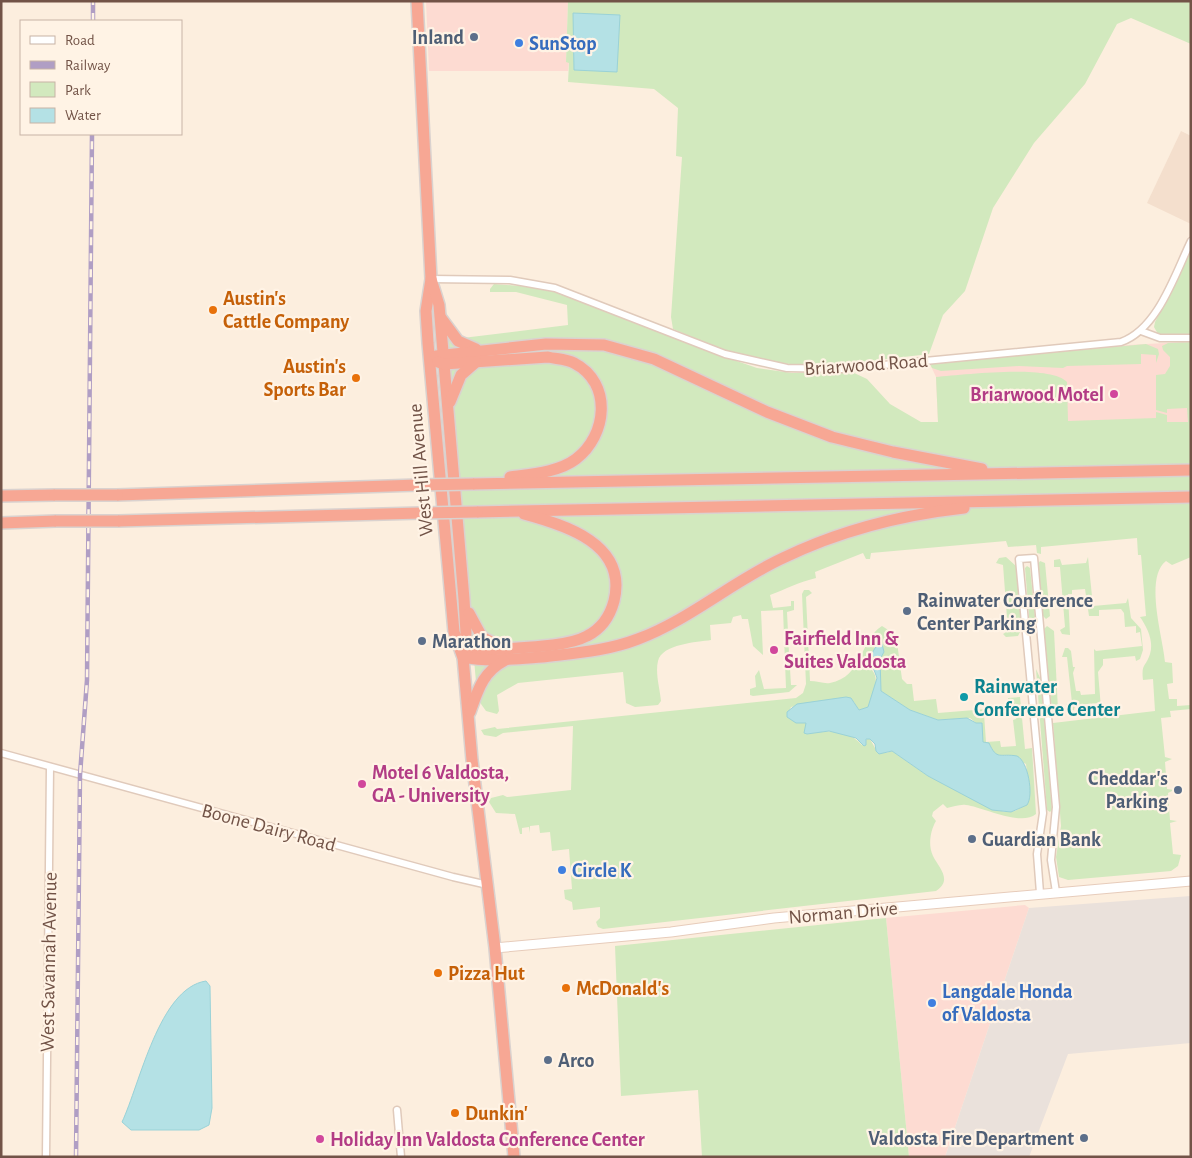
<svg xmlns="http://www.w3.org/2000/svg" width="1192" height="1158" font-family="'Alegreya Sans',sans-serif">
	<rect width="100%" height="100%" fill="#fceede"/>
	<path fill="#f4dfcd" d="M1181,131L1191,136V224L1147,203Z"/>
	<g fill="#fddbd2">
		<path d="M426,1H568L566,62H569L568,71H429Z"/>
		<path d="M1184,342L1191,393V430L938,422L936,377L930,364L1128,345Z"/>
		<path d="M1025,905L1029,908L945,1157H909L886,918Z"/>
	</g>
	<path fill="#eae1db" d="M1191,896V1043L1068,1054L1029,1157H945L1029,908Z"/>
	<g fill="#d2e9be" fill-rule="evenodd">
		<path d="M568,1H1191V44L1131,18L1117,24L1085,84L1034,143L993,208L965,291L943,315L929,354C872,360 816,371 759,360C729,354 700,340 673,329L671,317L682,157L676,156L678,108L654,89L568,82L569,63L566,62Z"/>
		<path d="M1191,251V334H1158L1154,327L1155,322Z"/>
		<path d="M494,284L544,288L564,294L699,348L757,368L792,373L852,372L867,379L890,404L921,422H938L936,377C964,375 1049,364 1067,382L1068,421L1156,418V412L1167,415V422H1188L1187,408L1167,409V413L1156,410V375L1165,374L1170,366V357L1163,350L1162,346L1168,343L1191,342V557L1172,565L1166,561C1144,578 1163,637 1165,662L1172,663L1173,683L1167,684L1169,699H1177V706L1191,705V709L1170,711L1171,717L1161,718L1165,757L1172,759L1165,762L1167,789L1174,790L1168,793L1170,820L1177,821L1170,823L1173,854L1181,855L1178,866L1171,871L1068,880L1059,877L1056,857L1061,826L1053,723L1155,711L1153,679L1143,680C1141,663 1146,667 1150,654C1154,641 1147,627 1140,617L1146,616L1141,555H1138L1137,538L1041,547V554L1037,553L1036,545L1008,547L1006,541L871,553L870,559H866L863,553L815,572L816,578C799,582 786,589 770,595L773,608L791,606V601H794V610L787,612L788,632H794L795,634L788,636L791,685H797L789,692L753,696L750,695V689L756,687L755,676L759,670L764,689L786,688L783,610L761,611L763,655L753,646L748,619H742L741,615L733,617L731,623L710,625L711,640C697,642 662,644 658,661C655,673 660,689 661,701L658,705L635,707L626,703L623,672L518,683L497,695L499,711L497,714L486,711L481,704L476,682L446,340L568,325L567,305L516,292H490V289Z"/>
		<path d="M1146,344L1158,349L1159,354L1156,363V355L1141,354V364L1067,366L1063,368L1019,366L941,371L932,368L930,364Z"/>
		<path d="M1006,557L1016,566L1022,628L1018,636L1006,637L1003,634L1008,631L1003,565L996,563L999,558Z"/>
		<path d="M1088,557L1093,606L1126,603L1128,598L1131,618L1141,629L1143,650L1140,659L1136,661L1135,656L1103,659V665L1098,672L1101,708L1099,703L1075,705L1074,710L1068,711L1066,704L1072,703L1067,657H1062L1065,648H1068L1071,651L1073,667H1075L1073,673L1076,691H1080L1081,695L1095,694L1094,649L1096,651L1142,646L1140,632L1136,633V626L1125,627L1124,613L1121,609L1099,610V616H1089L1085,589L1072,590V594H1068L1070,635L1062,634L1060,630L1065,627L1060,567H1054V560L1060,559L1062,565L1086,563Z"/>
		<path d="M1040,561L1045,563L1050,616L1046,619L1043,616L1038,564Z"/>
		<path d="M1027,566L1030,568L1036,626L1033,629L1030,627L1025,568Z"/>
		<path d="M804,590H809L812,593L806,597L810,681C817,681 824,684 830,683C863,677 860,639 882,626L896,635L902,679L907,684H912L914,701L936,699L938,713L987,709V713L984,714L986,742L1000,741L1001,747L1016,746L1013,720L1016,719L1015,711H1010L1008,698L1020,697L1025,749L1032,748L1036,814C1021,827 983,807 966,805C960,804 953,807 947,808L943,804L933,812L932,816L936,821C930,831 928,846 933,856C939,868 953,880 936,891L603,929L598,927L596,922L600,918V907L573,910L572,902L565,899L564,890L572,889L569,849L552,851L550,832L540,833L539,825L530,826V833L529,827L522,828V834H520L515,814L496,813L489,802L491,798L503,795L507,797L571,790L573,726L503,733L496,737L484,735L481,730L495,727L497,729L796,698L803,693L806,684L802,594ZM878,643L882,644L884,652L880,659L881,691L910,710L938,720L970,718L976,723L983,742L990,745L995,755H1010L1026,764L1030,797L1026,805L1015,811L1004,812L928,776L892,751L886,753L875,748L870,739H867L862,745C848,729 826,730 807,734L806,723L787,717L791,707L846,697L854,702L859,710L868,707C872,695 881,681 872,670L875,647Z"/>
		<path d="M1047,626L1054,631L1058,710L1055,712L1052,711L1044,629Z"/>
		<path d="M1036,669L1041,680L1052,810L1050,812L1047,810Z"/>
		<path d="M886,918L909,1157H702L698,1090L621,1096L615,946Z"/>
	</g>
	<g fill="#b4e1e5" stroke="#9ad2d7">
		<path d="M573,13L620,15L617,72L574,70Z"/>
		<path d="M879,643L882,644L884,652L880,659L881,691L910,710L938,720L967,718L976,723H982L983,742L989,743C997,761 1000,753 1017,756C1028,761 1034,795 1027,805L1011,812L992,810L928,776L892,751L879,754L876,751L875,744L870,739H866V745L864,746L856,738L829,731L807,734L804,733L806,723H796L787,717V712L797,704L846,697L851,698L859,710L868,707L877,678C872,663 866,658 879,643Z"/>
		<path d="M206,981L210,986L212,1108L209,1125L199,1130H131L122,1122C140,1084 159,988 206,981Z"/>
	</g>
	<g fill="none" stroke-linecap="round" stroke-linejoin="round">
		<g stroke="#e0cabb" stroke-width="9">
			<g id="street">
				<path d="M431,279L510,280L555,288L725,354L787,368L842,369L1121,342C1158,329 1175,274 1191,241"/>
				<path d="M1141,331L1160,338H1191"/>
				<path d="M1,753L453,877L488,885"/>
				<path d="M1040,893L1037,854L1043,813L1019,559L1034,558L1056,807L1051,860L1056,892"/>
				<path d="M397,1110L401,1157"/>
				<path d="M46,1157L50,767"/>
			</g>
		</g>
		<g stroke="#e7ccbb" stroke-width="11">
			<path id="secondary" d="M495,948L671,932L774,918L1191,881"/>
		</g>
		<g stroke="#dad2cf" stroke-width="14">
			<g id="highway">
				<path d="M417,1L431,279L426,311L428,343L454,632L462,655"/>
				<path d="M431,279L439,305L464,599L466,633L463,657L472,760L495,948L514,1157"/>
				<path d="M441,318L458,341L476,349"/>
				<path d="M436,356L546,344L604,345L654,359L767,412L832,437L893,452L982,469"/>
				<path d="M438,362L444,364L548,357C557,359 566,359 574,363C613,383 607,436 576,459C559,472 532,474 510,477"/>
				<path d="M450,402L461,375L476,362"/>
				<path d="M473,484L1191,470"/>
				<path d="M117,495L418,485"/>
				<path d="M1,496L55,495"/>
				<path d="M477,512L1191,497"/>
				<path d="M118,521L421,513"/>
				<path d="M1,523L56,521"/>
				<path d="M469,613L482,637L501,647"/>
				<path d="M464,656L478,651C508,647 563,649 587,636C601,629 610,616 614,601C628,544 565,525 524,514"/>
				<path d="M463,657C489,662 515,659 542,657C575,653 607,651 638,639C689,620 733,581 783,558C841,530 901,515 964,508"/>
				<path d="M470,712C478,690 483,672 504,661"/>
			</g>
		</g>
		<use href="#street" stroke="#fff" stroke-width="6"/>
		<use href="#secondary" stroke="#fff" stroke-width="9"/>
		<use href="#highway" stroke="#f7a794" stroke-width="11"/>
		<g stroke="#b09ec4" stroke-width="4.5">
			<g id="rail">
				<path d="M93,21V1"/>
				<path d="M76,1157L80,775L87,680L92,134"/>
			</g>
		</g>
		<use href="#rail" stroke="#fff3e5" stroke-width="2.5" stroke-dasharray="8" stroke-linecap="butt"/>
		<g stroke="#dad2cf" stroke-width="14" stroke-linecap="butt">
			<g id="highway-bridge">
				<path d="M418,485L473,484"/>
				<path d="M55,495H117"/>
				<path d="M421,513L477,512"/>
				<path d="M56,521H118"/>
			</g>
		</g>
		<use href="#highway-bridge" stroke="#f7a794" stroke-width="11"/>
	</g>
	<g fill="#5c6f8a" stroke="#fff3e5" stroke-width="2">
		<circle cx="474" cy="37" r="5"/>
		<circle cx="907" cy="611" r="5"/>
		<circle cx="422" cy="641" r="5"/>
		<circle cx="1178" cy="790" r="5"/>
		<circle cx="972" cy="839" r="5"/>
		<circle cx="548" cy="1060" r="5"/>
		<circle cx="1084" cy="1138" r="5"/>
	</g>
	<g fill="#3f7fe0" stroke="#fff3e5" stroke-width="2">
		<circle cx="519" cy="43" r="5"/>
		<circle cx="562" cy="870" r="5"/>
		<circle cx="932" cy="1003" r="5"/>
	</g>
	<g fill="#e8710a" stroke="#fff3e5" stroke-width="2">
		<circle cx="213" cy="310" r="5"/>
		<circle cx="356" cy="378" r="5"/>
		<circle cx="438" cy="973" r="5"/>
		<circle cx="566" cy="988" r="5"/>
		<circle cx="455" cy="1113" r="5"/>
	</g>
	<g fill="#d1479c" stroke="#fff3e5" stroke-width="2">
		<circle cx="1114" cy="394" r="5"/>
		<circle cx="774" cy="650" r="5"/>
		<circle cx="362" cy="784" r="5"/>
		<circle cx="320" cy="1139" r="5"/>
	</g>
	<circle fill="#0f9aa8" stroke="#fff3e5" stroke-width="2" cx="964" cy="697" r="5"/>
	<g text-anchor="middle" stroke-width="4.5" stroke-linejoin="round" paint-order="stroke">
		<g font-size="20" font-weight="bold" fill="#4e5e75" stroke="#fff3e5" text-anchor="start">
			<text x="464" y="44" text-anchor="end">Inland</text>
			<text x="917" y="607">Rainwater Conference<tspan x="917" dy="23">Center Parking</tspan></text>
			<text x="432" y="648">Marathon</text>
			<text x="1168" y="785" text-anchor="end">Cheddar's<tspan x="1168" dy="23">Parking</tspan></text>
			<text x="982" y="846">Guardian Bank</text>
			<text x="558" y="1067">Arco</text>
			<text x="1074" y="1145" text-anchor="end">Valdosta Fire Department</text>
		</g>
		<g font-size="20" font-weight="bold" fill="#366cbe" stroke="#fff3e5" text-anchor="start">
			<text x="529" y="50">SunStop</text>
			<text x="572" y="877">Circle K</text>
			<text x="942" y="998">Langdale Honda<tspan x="942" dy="23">of Valdosta</tspan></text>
		</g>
		<g font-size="20" font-weight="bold" fill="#c56008" stroke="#fff3e5" text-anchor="start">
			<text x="223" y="305">Austin's<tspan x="223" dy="23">Cattle Company</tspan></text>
			<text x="346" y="373" text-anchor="end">Austin's<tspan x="346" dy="23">Sports Bar</tspan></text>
			<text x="448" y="980">Pizza Hut</text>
			<text x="576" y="995">McDonald's</text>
			<text x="465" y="1120">Dunkin'</text>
		</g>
		<g font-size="20" fill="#725347" stroke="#fff3e5">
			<text transform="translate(866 364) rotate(-4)" y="7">Briarwood Road</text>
			<text transform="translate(420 470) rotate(-95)" y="7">West Hill Avenue</text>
			<text transform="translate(269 827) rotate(15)" y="7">Boone Dairy Road</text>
			<text transform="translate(843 912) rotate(-5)" y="7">Norman Drive</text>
			<text transform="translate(48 962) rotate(-89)" y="7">West Savannah Avenue</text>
		</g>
		<g font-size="20" font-weight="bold" fill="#b23c85" stroke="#fff3e5" text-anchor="start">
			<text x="1104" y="401" text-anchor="end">Briarwood Motel</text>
			<text x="784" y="645">Fairfield Inn &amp;<tspan x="784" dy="23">Suites Valdosta</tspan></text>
			<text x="372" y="779">Motel 6 Valdosta,<tspan x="372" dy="23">GA - University</tspan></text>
			<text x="330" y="1146">Holiday Inn Valdosta Conference Center</text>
		</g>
		<g font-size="20" font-weight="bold" fill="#0d838f" stroke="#fff3e5" text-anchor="start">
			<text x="974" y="693">Rainwater<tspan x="974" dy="23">Conference Center</tspan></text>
		</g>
	</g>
	<rect width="1192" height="1158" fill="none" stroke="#725347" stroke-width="5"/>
	<rect x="20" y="20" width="162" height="115" fill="#fff3e5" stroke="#c7b3a6"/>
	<rect x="30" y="36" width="25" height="8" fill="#ffffff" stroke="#c7b3a6"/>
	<text x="65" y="45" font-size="15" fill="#725347">Road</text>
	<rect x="30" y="61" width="25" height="8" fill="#b09ec4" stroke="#c7b3a6"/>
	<text x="65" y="70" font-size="15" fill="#725347">Railway</text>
	<rect x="30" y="82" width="25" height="15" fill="#d2e9be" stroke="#c7b3a6"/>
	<text x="65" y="95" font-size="15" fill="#725347">Park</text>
	<rect x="30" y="108" width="25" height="15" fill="#b4e1e5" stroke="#c7b3a6"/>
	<text x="65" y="120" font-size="15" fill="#725347">Water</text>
</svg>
